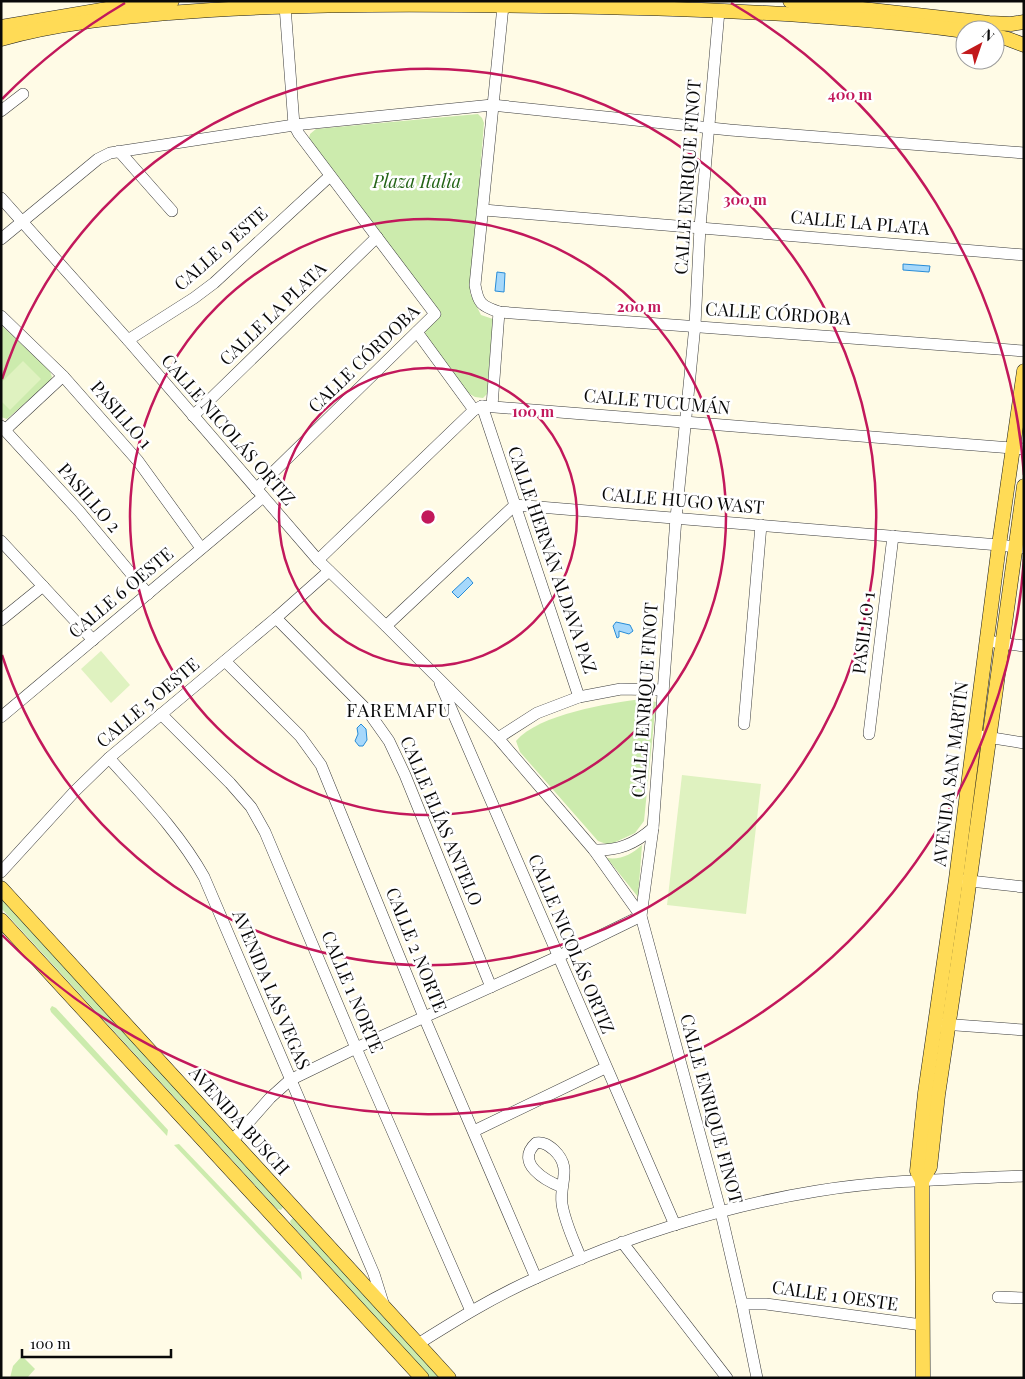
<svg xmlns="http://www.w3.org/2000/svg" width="1025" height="1379" font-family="'Playfair Display',serif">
	<rect width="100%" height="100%" fill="#fffbe6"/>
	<g fill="#ccebad">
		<path d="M478,114L482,118L484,123L479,185L478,220L470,293L481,315L493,319L487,394L483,398L475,397L468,393L425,334L426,330L437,319L309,138L310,134L316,129Z"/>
		<path d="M1,325L50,371L52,377L49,382L7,419L1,417Z"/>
		<path d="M643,699L656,702L644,821L635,833L609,845L598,841L520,752L516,741C539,714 609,703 643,699Z"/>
		<path d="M642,845L638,897L607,858C621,860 632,854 642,845Z"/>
		<path d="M1,897L282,1203L283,1207L281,1210L277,1209L1,908Z"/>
		<path d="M52,1006L56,1008L168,1130L167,1136L51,1012L50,1009Z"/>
		<path d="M179,1144L301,1272L302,1280L174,1145Z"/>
		<path d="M293,1218L297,1219L443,1378H431L291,1224L290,1221Z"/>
		<path d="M22,1356L35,1369L27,1378H10L13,1366Z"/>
	</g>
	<g fill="#dff2c0">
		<path d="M23,361L41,379L10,410L1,401V383Z"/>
		<path d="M101,651L130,685L111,703L81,669Z"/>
		<path d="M682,775L761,784L746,914L667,905Z"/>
	</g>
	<g fill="#a6d8fb" stroke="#288cd7">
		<path d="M903,264L930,266L929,272L903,270Z"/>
		<path d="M497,272L505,273L504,292L495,291Z"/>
		<path d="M468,577L473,583L458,598L452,592Z"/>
		<path d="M616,622L630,625L633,631L629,634L619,631V637L617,638L613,626Z"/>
		<path d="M361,724L366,729L367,740L363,746H359L355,741L358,734L357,728Z"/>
	</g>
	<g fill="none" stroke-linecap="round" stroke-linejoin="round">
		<g stroke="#3c3c3c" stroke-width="12">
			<g id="minor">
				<path d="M503,6L475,285C478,303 481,306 499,312L1024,351"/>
				<path d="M719,11L700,227L695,325L676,518L653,828L641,916L721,1213L742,1304L757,1378"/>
				<path d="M1,111L23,94"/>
				<path d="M119,151L172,211"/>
				<path d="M1,198L128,340L318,560L386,626L498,738L594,850L641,916L557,957L356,1048L290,1080L270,1098L232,1141"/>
				<path d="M484,210L1024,255"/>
				<path d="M1,239L98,159L110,153L294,125L492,105L730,130L1024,153"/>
				<path d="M1,316L63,376L138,461L201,548"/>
				<path d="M417,332L474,410"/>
				<path d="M128,340L194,298L214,283L330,176"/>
				<path d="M482,406L579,697"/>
				<path d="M492,406L499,312"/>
				<path d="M193,416L377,237"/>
				<path d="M1,426L79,511L148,594"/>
				<path d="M5,430L63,376"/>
				<path d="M256,489L435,314L299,134L294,125L285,6"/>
				<path d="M1,541L93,640"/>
				<path d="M318,560L474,410L482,406L1024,449"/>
				<path d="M276,618L367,710L389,741L405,775L491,987"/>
				<path d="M1,620L43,586"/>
				<path d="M386,626L515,505L999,545L1024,548"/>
				<path d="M987,641L1024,646"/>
				<path d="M225,661L300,736L321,765L424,1017L536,1278"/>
				<path d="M440,683L675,1225"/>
				<path d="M161,714L230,783L251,807L265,832L356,1048L471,1311"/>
				<path d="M1,717L263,497"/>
				<path d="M744,724L761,525"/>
				<path d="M869,734L893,536"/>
				<path d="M974,735L1024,743"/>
				<path d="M498,738L537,713L579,697L621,689L663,690"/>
				<path d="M109,758C143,796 179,832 204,877L374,1274L384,1306"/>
				<path d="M594,850C618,851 635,844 653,828"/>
				<path d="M1,872L75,791L109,758L276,618L329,571"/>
				<path d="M961,880L1024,887"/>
				<path d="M942,1024L1024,1030"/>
				<path d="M474,1131L605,1068"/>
				<path d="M562,1187C546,1181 514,1163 536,1143C544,1142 548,1145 554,1150C573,1168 559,1183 562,1204C565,1223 574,1241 581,1259"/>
				<path d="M622,1242L727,1378"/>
				<path d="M998,1297L1024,1298"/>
				<path d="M742,1304H766L922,1325"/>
				<path d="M418,1344C456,1320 495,1296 536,1278C623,1238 723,1206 817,1191C885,1180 955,1179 1024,1176"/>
			</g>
		</g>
		<g stroke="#1a1a1a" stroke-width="15">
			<g id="major">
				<path d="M790,1L989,23L1011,24L1024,22"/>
				<path d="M1,27L119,7L172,1"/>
				<path d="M995,36L1008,39L1024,45"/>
				<path d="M1,39C56,23 113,18 169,13C266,5 363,4 461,5C629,7 798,9 965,31"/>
				<path d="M1,888L449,1378"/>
				<path d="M1,920L422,1378"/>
				<path d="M922,1181L930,1167L938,1095L964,921L1024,486"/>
				<path d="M923,1378L922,1181L917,1171L925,1093L956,879L999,545L1024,371"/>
			</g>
		</g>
		<use href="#minor" stroke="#fff" stroke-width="11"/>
		<use href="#major" stroke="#ffdb56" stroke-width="14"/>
	</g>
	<g fill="none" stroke="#c2185b" stroke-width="2.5">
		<circle cx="428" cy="517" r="149"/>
		<circle cx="428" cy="517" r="298"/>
		<path d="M2 379A448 448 0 1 1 2 655"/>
		<path d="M1024 559A597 597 0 0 1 2 935M2 99A597 597 0 0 1 125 3M731 3A597 597 0 0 1 1024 475"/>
	</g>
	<g text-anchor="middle" stroke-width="5" stroke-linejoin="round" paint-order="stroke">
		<g font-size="18" fill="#090909" stroke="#fff">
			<text transform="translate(688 177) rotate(-86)" y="6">CALLE ENRIQUE FINOT</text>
			<text transform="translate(860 223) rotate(5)" y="6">CALLE LA PLATA</text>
			<text transform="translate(221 249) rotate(-41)" y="6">CALLE 9 ESTE</text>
			<text transform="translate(273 314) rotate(-44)" y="6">CALLE LA PLATA</text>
			<text transform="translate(778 314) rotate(4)" y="6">CALLE CÓRDOBA</text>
			<text transform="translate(364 359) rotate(-44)" y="6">CALLE CÓRDOBA</text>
			<text transform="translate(657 402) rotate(5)" y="6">CALLE TUCUMÁN</text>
			<text transform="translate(121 415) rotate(49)" y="6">PASILLO 1</text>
			<text transform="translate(228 430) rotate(49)" y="6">CALLE NICOLÁS ORTIZ</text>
			<text transform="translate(89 498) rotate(49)" y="6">PASILLO 2</text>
			<text transform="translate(683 501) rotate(5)" y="6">CALLE HUGO WAST</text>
			<text transform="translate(552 560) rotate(71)" y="6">CALLE HERNÁN ALDAVA PAZ</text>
			<text transform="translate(121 593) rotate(-40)" y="6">CALLE 6 OESTE</text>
			<text transform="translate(864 633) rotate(-83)" y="6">PASILLO 1</text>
			<text transform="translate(645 700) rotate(-86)" y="6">CALLE ENRIQUE FINOT</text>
			<text transform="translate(148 703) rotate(-40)" y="6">CALLE 5 OESTE</text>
			<text transform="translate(951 774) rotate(-83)" y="6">AVENIDA SAN MARTÍN</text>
			<text transform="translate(441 821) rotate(67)" y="6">CALLE ELÍAS ANTELO</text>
			<text transform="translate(571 944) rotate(67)" y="6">CALLE NICOLÁS ORTIZ</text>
			<text transform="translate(416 950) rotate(68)" y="6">CALLE 2 NORTE</text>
			<text transform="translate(271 990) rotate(67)" y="6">AVENIDA LAS VEGAS</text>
			<text transform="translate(352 992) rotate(67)" y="6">CALLE 1 NORTE</text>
			<text transform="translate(711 1109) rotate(75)" y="6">CALLE ENRIQUE FINOT</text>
			<text transform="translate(239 1121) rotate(48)" y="6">AVENIDA BUSCH</text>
			<text transform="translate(835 1296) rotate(8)" y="6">CALLE 1 OESTE</text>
		</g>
		<g font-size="18" font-style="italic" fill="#246417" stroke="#fff">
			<text x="417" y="188">Plaza Italia</text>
		</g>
		<g font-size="19" letter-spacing="1" fill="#090909" stroke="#fff">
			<text x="399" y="717">FAREMAFU</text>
		</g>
	</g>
	<circle cx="428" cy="517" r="8" fill="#c2185b" stroke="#fff" stroke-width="2.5"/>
	<g font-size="15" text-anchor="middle" font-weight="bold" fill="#c2185b" stroke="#fff" stroke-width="5" stroke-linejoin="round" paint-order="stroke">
		<text x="850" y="100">400 m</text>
		<text x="745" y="205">300 m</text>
		<text x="639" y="312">200 m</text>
		<text x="533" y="417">100 m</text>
	</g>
	<rect width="1025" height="1379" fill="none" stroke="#090909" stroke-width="5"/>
	<g transform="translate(980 45) rotate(40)"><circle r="24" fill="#ffffff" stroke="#9d9d9d"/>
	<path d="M0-4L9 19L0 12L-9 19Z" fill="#c2191b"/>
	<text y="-8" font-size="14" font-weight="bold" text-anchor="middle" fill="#090909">N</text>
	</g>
	<path d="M22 1349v8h149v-8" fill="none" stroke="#090909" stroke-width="2.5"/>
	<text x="30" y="1349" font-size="15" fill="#090909" stroke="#ffffff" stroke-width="4" paint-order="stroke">100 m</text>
</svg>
